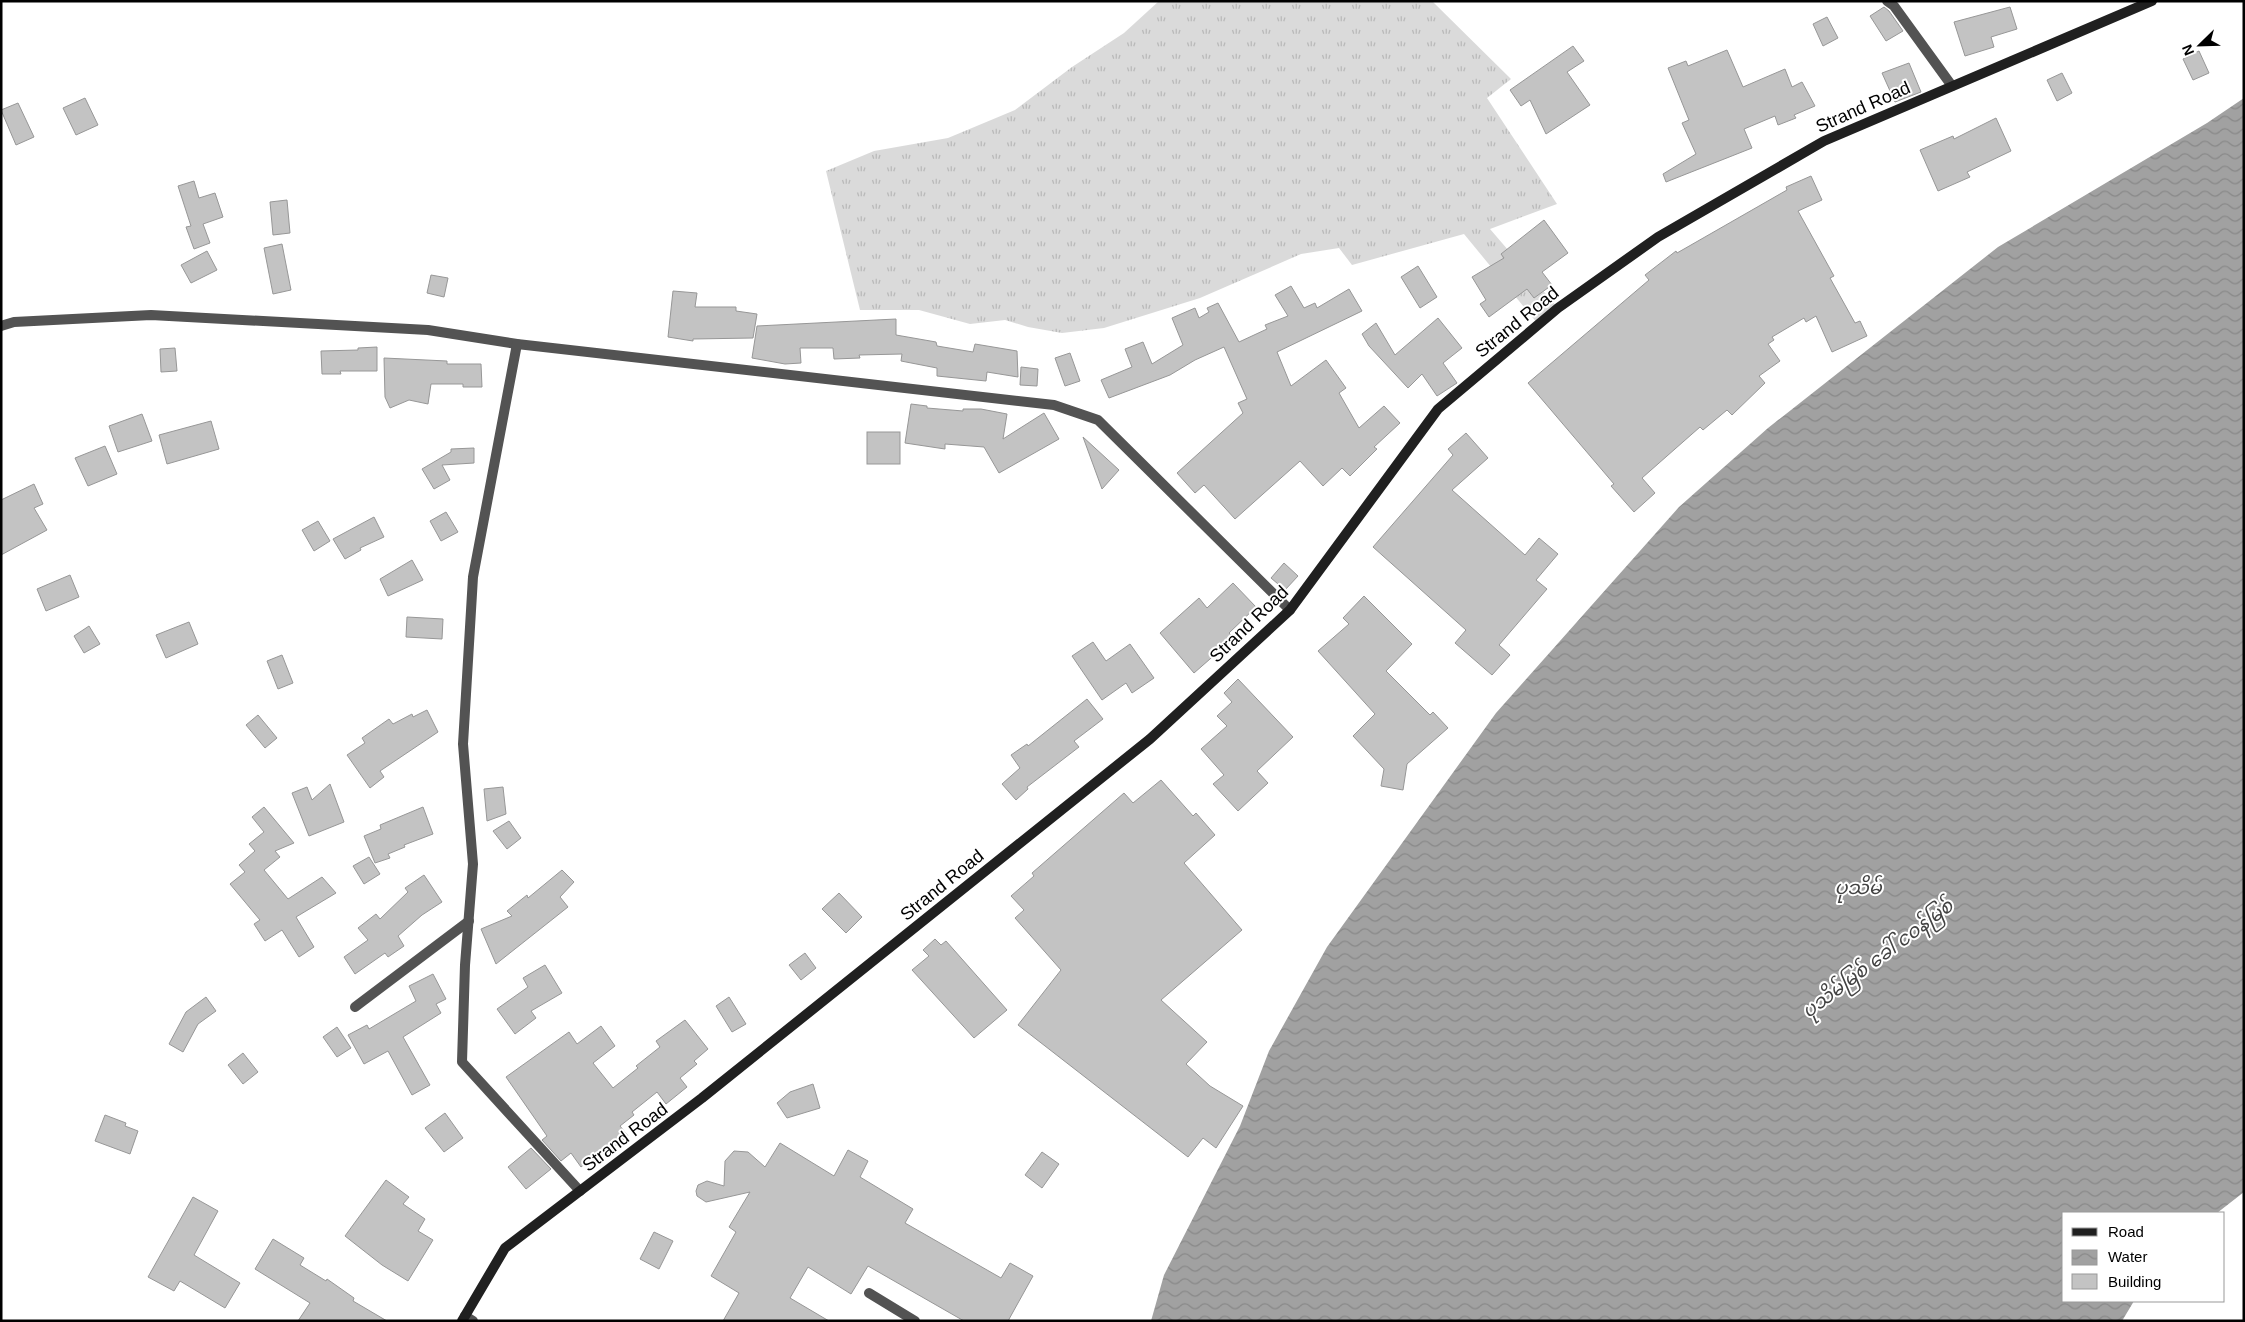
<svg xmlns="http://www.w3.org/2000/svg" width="2245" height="1322" font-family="Arial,'Noto Sans Myanmar',sans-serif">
	<defs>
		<pattern id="grass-tufts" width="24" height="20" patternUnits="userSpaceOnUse" patternTransform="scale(1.25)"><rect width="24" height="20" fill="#dadada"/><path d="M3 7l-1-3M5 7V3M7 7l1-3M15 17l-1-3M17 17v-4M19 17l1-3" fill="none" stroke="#b9b9b9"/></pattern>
		<pattern id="water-waves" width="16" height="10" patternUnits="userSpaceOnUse" patternTransform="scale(1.25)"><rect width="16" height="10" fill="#a1a1a1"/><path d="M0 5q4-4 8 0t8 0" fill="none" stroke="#898989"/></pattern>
	</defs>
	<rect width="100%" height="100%" fill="#fff"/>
	<path fill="url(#grass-tufts)" d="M1159,1H1432L1511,79L1487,98L1557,204L1490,229L1558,308L1538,324L1464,234L1352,265L1339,248L1301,254L1200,298L1104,328L1062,333L1028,327L1005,320L970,324L919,310H860L826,171L874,151L948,138L1015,110L1072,67L1124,33Z"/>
	<path fill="url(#water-waves)" d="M2244,98V1192L2217,1213H2064V1301H2134L2122,1321H1151L1164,1275L1240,1126L1269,1051L1327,947L1496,713L1679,507L1768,428L1998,247L2207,123Z"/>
	<g fill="#c3c3c3" stroke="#979797">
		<path d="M1884,7L1889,11L1903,31L1886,41L1870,16Z"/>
		<path d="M2010,7L2017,29L1991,37L1994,47L1965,56L1954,22Z"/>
		<path d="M1827,17L1838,38L1823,46L1813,24Z"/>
		<path d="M1573,46L1584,61L1567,72L1590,105L1546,134L1530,100L1521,106L1510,90Z"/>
		<path d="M1727,50L1743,87L1785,69L1792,87L1802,82L1815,106L1794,115L1796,118L1778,125L1775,116L1744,129L1752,148L1666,182L1663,174L1696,154L1682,123L1689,120L1668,68L1686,61L1688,66Z"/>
		<path d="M2199,51L2209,73L2193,80L2183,59Z"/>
		<path d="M1909,63L1921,92L1895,102L1882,73Z"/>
		<path d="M2062,73L2072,93L2057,101L2047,80Z"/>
		<path d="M85,98L98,125L76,135L63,108Z"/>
		<path d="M18,103L34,137L16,145L1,110Z"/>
		<path d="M1996,118L2011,151L1967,172L1970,177L1938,191L1920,150L1953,136L1954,139Z"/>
		<path d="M1811,176L1822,200L1798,211L1834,276L1830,278L1855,323L1860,321L1867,336L1832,352L1816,316L1806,322L1804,318L1772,337L1774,340L1768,344L1780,361L1759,376L1765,383L1732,415L1727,410L1703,430L1700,427L1642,478L1655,493L1634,512L1611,486L1614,484L1528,383L1649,280L1645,275L1676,251L1677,253L1787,190L1786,187Z"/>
		<path d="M194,181L199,198L215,193L223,217L203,224L210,243L194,249L186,227L191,226L178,186Z"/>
		<path d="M287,200L290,233L273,235L270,202Z"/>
		<path d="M1544,220L1568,253L1542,272L1552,285L1534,298L1527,289L1489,317L1480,304L1486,300L1472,277L1504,258L1501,254Z"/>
		<path d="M282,244L291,290L273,294L264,248Z"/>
		<path d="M207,251L217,270L191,283L181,265Z"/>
		<path d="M1418,266L1437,297L1420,308L1401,277Z"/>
		<path d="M431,275L448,278L444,297L427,293Z"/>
		<path d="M1291,286L1304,308L1315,303L1317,308L1349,289L1362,311L1277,352L1291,386L1326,360L1346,388L1339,393L1359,428L1384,406L1400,423L1374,447L1377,449L1350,476L1342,468L1323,486L1300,461L1235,519L1204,485L1195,493L1177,473L1243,413L1238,403L1247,399L1224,347L1195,360L1170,375L1109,398L1101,380L1132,367L1125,349L1143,342L1152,364L1183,345L1172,318L1195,308L1199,318L1209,312L1207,308L1218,303L1239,342L1267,329L1265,325L1288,316L1275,295Z"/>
		<path d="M673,291L697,293L695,307H736V311L757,314L753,338L693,339V341L668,337Z"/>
		<path d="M1438,318L1462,348L1443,363L1457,383L1437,396L1422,374L1408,388L1369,346L1362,334L1376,323L1395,355Z"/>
		<path d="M896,319V335L936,342L937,346L973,352L975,344L1017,351L1018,377L987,372L986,381L937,376V368L901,361L902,354L859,355L860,358L834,359L833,348H800L801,363L785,364L752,358L757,326Z"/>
		<path d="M377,347V371H340L341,374H322L321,351L358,350V348Z"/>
		<path d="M175,348L177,371L161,372L160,349Z"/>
		<path d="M1070,353L1080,381L1065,386L1055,358Z"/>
		<path d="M384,358L447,361V364H481L482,387H463V384H431L428,404L409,400L390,408L385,397Z"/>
		<path d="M1021,367L1038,369L1037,386L1020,385Z"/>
		<path d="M911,404L927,406V408L963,411V409H981L1007,414L1003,439L1044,413L1059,439L999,473L984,447L945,444V449L905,443Z"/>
		<path d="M142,414L152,441L118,452L109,426Z"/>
		<path d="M211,421L219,449L167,464L159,435Z"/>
		<rect x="867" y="432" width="33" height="32"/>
		<path d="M1466,433L1488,458L1452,490L1525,555L1539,538L1558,554L1536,580L1547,589L1499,645L1510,655L1492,675L1455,643L1466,630L1373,547L1453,455L1448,449Z"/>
		<path d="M1083,437L1119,470L1102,489Z"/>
		<path d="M105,446L117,474L88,486L75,458Z"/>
		<path d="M474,448V463L442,465L450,480L434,489L422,469L451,452V449Z"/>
		<path d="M34,484L43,504L34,508L47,530L1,555V500Z"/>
		<path d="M446,512L458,532L441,541L430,521Z"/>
		<path d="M374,517L384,537L360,548L361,550L345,559L333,539Z"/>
		<path d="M318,521L330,541L314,551L302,530Z"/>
		<path d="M412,560L423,580L388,596L380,579Z"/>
		<path d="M1284,563L1298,576L1285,590L1271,578Z"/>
		<path d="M70,575L79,597L46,611L37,589Z"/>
		<path d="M1233,583L1256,607L1229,633L1234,638L1194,673L1160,633L1199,598L1207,608Z"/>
		<path d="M1364,596L1412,644L1386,671L1430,715L1433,712L1448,728L1407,764L1403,790L1381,786L1384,769L1353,736L1375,714L1318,651L1349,624L1343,618Z"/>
		<path d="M407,617L443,619L442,639L406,637Z"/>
		<path d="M189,622L198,644L166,658L156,635Z"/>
		<path d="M89,626L100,644L84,653L74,636Z"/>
		<path d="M1093,642L1106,661L1130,644L1154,678L1132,693L1126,683L1102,700L1072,656Z"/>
		<path d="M282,655L293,683L278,689L267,661Z"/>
		<path d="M1238,679L1293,737L1257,771L1268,783L1238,811L1213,784L1224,775L1201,749L1227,726L1217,716L1232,702L1224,693Z"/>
		<path d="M1087,699L1103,719L1074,741L1079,747L1027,787L1028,789L1016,800L1002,784L1020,768L1011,755L1027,744L1028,746Z"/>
		<path d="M427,710L438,732L380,771L384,777L370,788L347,755L365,743L362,738L389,719L393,724L412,714L413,717Z"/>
		<path d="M258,715L277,738L265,748L246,725Z"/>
		<path d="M1161,780L1193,816L1196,813L1215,835L1184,863L1242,930L1161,1000L1207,1042L1186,1064L1210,1086L1243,1106L1216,1148L1203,1138L1188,1157L1018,1025L1061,970L1015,918L1024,910L1011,896L1034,876L1032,873L1124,793L1133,803Z"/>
		<path d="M330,784L344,822L309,836L292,793L307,787L312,800Z"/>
		<path d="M503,787L506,814L487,821L484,789Z"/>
		<path d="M264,807L294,843L275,851L280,857L264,870L288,899L322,877L336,893L296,917L314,947L299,957L282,930L265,941L254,924L260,920L230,884L245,872L239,865L255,851L249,844L264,832L252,817Z"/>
		<path d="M423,807L433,834L404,845L405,847L388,854L390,858L375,863L364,836L381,829L380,825Z"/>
		<path d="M509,821L521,838L507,849L493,831Z"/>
		<path d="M369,857L380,874L364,884L353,866Z"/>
		<path d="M562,870L574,882L560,897L568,907L496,964L481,929L512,916L507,911L527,895L528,898Z"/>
		<path d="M424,875L442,902L422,915L398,936L404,946L388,957L385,953L355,974L344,957L368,940L358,928L376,914L380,919L408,892L405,888Z"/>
		<path d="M839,893L862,917L846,933L822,909Z"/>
		<path d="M935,939L941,945L946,941L1007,1010L974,1038L912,970L929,956L923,950Z"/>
		<path d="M805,953L816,968L801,980L789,965Z"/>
		<path d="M545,965L562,993L531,1011L536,1018L515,1034L497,1009L528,987L523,978Z"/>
		<path d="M433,974L446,999L436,1004L441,1013L403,1037L430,1085L412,1095L388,1051L364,1064L348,1035L367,1025L369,1029L416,1001L409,986Z"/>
		<path d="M206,997L216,1011L198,1024L183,1052L169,1044L186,1012Z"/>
		<path d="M729,997L746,1024L732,1032L716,1006Z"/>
		<path d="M685,1020L708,1049L694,1061L697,1064L680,1078L687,1087L666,1104L657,1092L632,1112L634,1115L620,1126L628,1136L612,1149L609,1144L581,1167L571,1153L561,1161L542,1140L547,1136L506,1077L569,1032L577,1044L601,1026L615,1046L593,1063L613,1088L638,1068L636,1066L660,1047L656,1041Z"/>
		<path d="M337,1027L351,1048L337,1057L323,1037Z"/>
		<path d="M243,1053L258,1072L243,1084L228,1065Z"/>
		<path d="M813,1084L820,1108L787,1118L777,1103L790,1092Z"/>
		<path d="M445,1113L463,1138L444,1152L425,1128Z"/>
		<path d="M105,1115L126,1123L125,1126L138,1131L130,1154L95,1141Z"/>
		<path d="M780,1143L834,1176L848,1150L868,1161L860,1177L913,1209L905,1223L1001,1278L1010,1263L1033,1276L1008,1321H964L868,1266L851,1294L808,1267L790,1298L829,1321H723L739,1293L711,1276L736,1232L729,1227L750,1192L706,1202L697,1196L696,1191L698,1185L707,1181L724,1186L725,1161L734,1151L748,1152L765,1167Z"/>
		<path d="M531,1148L551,1169L526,1189L508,1167Z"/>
		<path d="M1042,1152L1059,1164L1042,1188L1025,1175Z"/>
		<path d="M386,1180L409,1197L403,1204L425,1219L418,1231L433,1240L408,1281L382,1265L345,1236Z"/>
		<path d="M193,1197L218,1211L194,1255L240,1283L225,1308L180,1281L174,1291L148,1277Z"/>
		<path d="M654,1232L673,1241L659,1269L640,1259Z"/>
		<path d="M273,1239L304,1258L300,1265L326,1281L327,1279L354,1298L353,1301L387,1321H298L310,1303L255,1269Z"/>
	</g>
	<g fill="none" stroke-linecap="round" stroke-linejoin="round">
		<g stroke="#535353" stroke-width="10">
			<path d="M1887,1L1894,6L1952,86"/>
			<path d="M1,326L14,322L151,315L428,330L517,344L1054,405L1098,420L1290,610"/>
			<path d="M517,344L473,577L463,744L473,864L465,965L462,1062L580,1191"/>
			<path d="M355,1007L469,921"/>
			<path d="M869,1293L915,1321"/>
			<path d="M465,1316L473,1321"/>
		</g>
		<path stroke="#202020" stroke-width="10" d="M462,1321L505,1248L702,1098L1150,739L1290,610L1438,409L1558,308L1658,237L1824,141L2152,1"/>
	</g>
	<g text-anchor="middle" stroke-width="4" stroke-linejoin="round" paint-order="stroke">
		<g font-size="18" fill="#000" stroke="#fff">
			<text transform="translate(1863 107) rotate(-24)" y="6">Strand Road</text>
			<text transform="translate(1517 322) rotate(-39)" y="6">Strand Road</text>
			<text transform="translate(1249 624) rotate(-44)" y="6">Strand Road</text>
			<text transform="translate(942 885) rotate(-39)" y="6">Strand Road</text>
			<text transform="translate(625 1137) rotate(-37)" y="6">Strand Road</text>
		</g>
		<g font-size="19" font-style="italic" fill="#424242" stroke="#fff">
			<text x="1858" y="894">ပုသိမ်</text>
			<text transform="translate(1877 958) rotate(-37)" y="7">ပုသိမ်မြစ် ခေါ် ငဝန်မြစ်</text>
		</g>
	</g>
	<rect width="2245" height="1322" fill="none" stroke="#000000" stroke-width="5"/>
	<rect x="2062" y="1212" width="162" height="90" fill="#ffffff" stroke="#999999"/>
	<rect x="2072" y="1228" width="25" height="8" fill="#202020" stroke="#999999"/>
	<text x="2108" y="1237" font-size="15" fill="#000000">Road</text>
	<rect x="2072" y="1250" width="25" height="15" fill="url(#water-waves)" stroke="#999999"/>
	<text x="2108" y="1262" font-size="15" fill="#000000">Water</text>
	<rect x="2072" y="1274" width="25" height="15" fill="#c3c3c3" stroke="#999999"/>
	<text x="2108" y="1287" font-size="15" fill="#000000">Building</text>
	<g transform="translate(2200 45) rotate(247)" stroke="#ffffff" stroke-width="4" paint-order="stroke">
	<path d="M0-4L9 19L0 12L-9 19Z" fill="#000000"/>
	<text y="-8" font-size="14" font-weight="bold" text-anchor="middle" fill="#000000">N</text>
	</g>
</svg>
